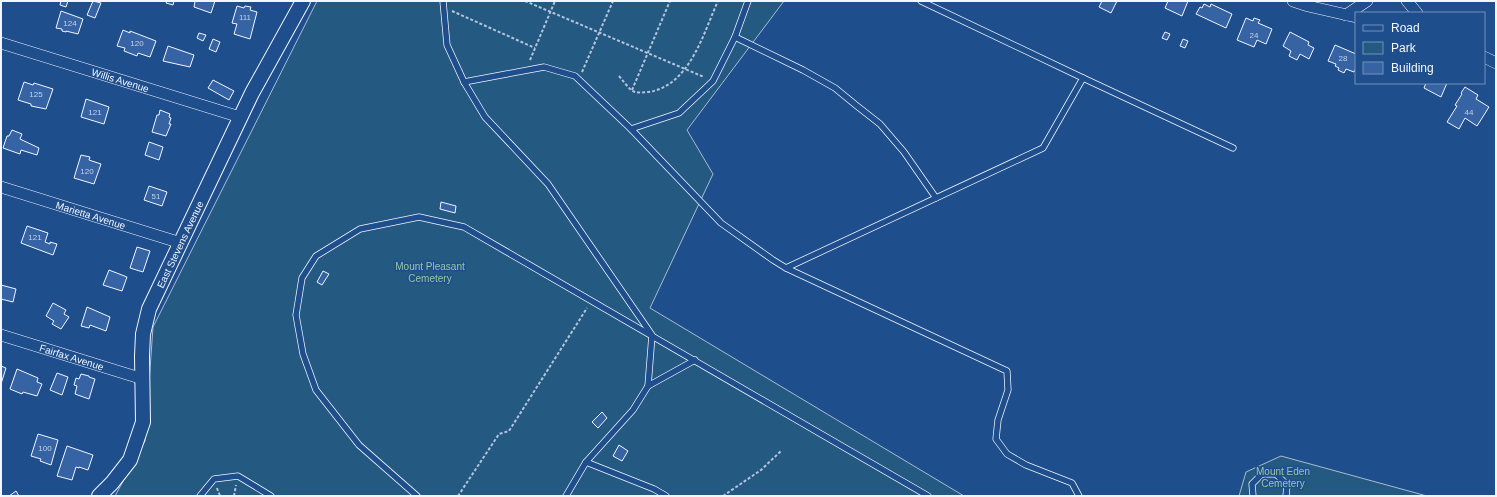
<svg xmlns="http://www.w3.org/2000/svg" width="1497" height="497" font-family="Arial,sans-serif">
	<rect width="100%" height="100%" fill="#1f4e8c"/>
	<g fill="#245a82" stroke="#a8bbd7">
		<path d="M317,1H784L687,130L713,174L650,308L964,496H115L145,441L153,327Z"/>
		<path d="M1281,456L1427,496H1239L1246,472Z"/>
	</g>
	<g fill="#3563a3" stroke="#f2f6ff">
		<path d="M61,1H68L66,7L60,5Z"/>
		<path d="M93,1L101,3L95,18L87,15Z"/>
		<path d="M167,1H174L173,5L166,3Z"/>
		<path d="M195,1H215L211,13L194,7Z"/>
		<path d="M1102,1H1117L1111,13L1099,7Z"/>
		<path d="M1168,1H1188L1182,16L1165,8Z"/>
		<path d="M1204,4L1210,7L1211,4L1232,14L1226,28L1196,14L1200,7L1202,8Z"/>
		<path d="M237,6L244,8L245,6L251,7L250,10L257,12L250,39L234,34L237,24L232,23Z"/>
		<path d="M61,11L83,19L78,34L66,31V32L62,31V29L56,28Z"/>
		<path d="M1246,18L1253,21L1254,18L1260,20L1258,23L1272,29L1266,44L1257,40L1254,47L1237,40Z"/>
		<path d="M123,30L130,33V31L156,41L150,57L138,53L137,56L124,51L125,48L117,46Z"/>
		<path d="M1165,32L1170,34L1167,40L1162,38Z"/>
		<path d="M1290,32L1309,42L1308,45L1314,48L1309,59L1300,54L1297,60L1289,56L1291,51L1283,46Z"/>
		<path d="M199,33L206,35L203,41L197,38Z"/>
		<path d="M213,39L220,42L216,52L209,49Z"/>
		<path d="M1183,39L1188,41L1185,48L1180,46Z"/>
		<path d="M1335,45L1356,54V68L1354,72L1346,69L1344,73L1338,70L1339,68L1335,66L1336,64L1328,61Z"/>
		<path d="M168,46L194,55L190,67L163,61Z"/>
		<path d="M213,80L234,91L229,100L208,88Z"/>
		<path d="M24,82L33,85L34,83L53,89L46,109L31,106V104L18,100Z"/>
		<path d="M1426,83H1447L1441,97L1424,88Z"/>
		<path d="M1465,87L1478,95L1476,99L1489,107L1477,126L1465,118L1459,129L1447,122L1457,106L1455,105L1462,94L1461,93Z"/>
		<path d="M86,99L109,107L104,124L81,117Z"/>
		<path d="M160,110L170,114L169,117L171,118L169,124H171L166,136L152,132L157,115H159Z"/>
		<path d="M12,130L22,134L20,139L39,148L37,155L21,150L20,154L3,148L7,136H9Z"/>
		<path d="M149,142L163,147L159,160L145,155Z"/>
		<path d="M81,155L90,157L89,160L101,164L94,184L74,178Z"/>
		<path d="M149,186L167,192L162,206L144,200Z"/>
		<path d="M441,202L456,206L455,213L440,209Z"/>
		<path d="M27,226L48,233L45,242L50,244V242L57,244L53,255L21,243Z"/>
		<path d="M137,247L150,251L143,272L130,268Z"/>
		<path d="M109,270L127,277L122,291L103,285Z"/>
		<path d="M323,271L329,274L322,285L317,282Z"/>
		<path d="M1,285L16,289L13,302L1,299Z"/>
		<path d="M53,303L66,310L64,314L69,317L61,329L52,324L54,321L46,316Z"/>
		<path d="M87,307L110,317L106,331L90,325L89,328L81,326Z"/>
		<path d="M1,366L6,368L1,384Z"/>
		<path d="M17,369L38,378L37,382L42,384L37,396L23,392L22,394L10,389Z"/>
		<path d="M57,373L68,377L62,395L50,390Z"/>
		<path d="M81,374L89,376V377L95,379L89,399L75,394L77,386L74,385L76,378L79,379Z"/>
		<path d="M602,412L607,418L598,428L592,422Z"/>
		<path d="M38,434L58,440L51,465L40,461L41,459L31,456Z"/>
		<path d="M619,445L628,451L622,461L613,456Z"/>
		<path d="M67,446L93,455L88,470L79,467V468L76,467L72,480L57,476Z"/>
		<path d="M16,491L19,496H9Z"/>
	</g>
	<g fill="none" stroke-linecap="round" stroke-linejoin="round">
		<g stroke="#f2f6ff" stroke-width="7">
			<g id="service">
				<path d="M443,1L447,45L464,82L485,117L548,184L652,335L648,386L633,410L586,462L566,496"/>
				<path d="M735,37L803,70L835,88L857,106L880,124L904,152L936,198"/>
				<path d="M1083,78L1233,148"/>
				<path d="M464,82L544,67L575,76L631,129L679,113L713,81L735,37L748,1"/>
				<path d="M631,129L721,223L773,260L786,268L1043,148L1083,78L921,1"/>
				<path d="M786,268L1007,371L1008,390L998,420L996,439L1007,454L1026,465L1072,483L1079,496"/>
				<path d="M648,386L695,360"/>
				<path d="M586,462L654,489L666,496"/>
				<path d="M200,496L214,479L238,476L271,496"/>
				<path d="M417,496L359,445L316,390L303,354L296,315L302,278L316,256L360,229L419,217L464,227L928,496"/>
				<path d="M1253,496L1252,484L1262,474H1276L1287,485L1286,496"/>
			</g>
		</g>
		<g stroke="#f2f6ff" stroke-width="12">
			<g id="minor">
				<path d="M1293,1L1308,6L1356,17"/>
				<path d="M1407,1L1417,13"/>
				<path d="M1346,15L1367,1"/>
				<path id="s1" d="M1,43L240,117"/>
				<path d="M1484,57L1496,63"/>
				<path id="s2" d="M1,187L181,243"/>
				<path id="s3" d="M1,335L143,379"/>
			</g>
		</g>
		<g stroke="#f2f6ff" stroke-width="16">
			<g id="tertiary">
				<path id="s4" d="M99,496L112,483L130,460L143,422L142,356L143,334L149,309L252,93L303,1"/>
			</g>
		</g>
		<g stroke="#b3c4dc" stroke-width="2" stroke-dasharray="3 2" stroke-linecap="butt">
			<path d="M525,1L704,77"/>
			<path d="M452,11L535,48"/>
			<path d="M530,60L555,1"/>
			<path d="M582,72L613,1"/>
			<path d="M619,76C623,81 627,86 631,90C637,94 643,92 649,92C690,85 703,34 718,1"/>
			<path d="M632,90L670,1"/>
			<path d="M217,488L220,496"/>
			<path d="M234,496L236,485"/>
			<path d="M458,496L499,434L509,431L587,308"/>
			<path d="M723,496L761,470L781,451"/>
		</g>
		<use href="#service" stroke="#1f4e8c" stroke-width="5.5"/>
		<use href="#minor" stroke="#1f4e8c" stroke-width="11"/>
		<use href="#tertiary" stroke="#1f4e8c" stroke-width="14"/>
	</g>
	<g text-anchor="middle" stroke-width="3" stroke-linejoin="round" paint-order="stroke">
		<g font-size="8" fill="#c3d1e8">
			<text x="245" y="20">111</text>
			<text x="70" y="26">124</text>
			<text x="1254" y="38">24</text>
			<text x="137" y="46">120</text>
			<text x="1343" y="61">28</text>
			<text x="36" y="97">125</text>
			<text x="95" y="115">121</text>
			<text x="1469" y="115">44</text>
			<text x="87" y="174">120</text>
			<text x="156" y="199">51</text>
			<text x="35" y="240">121</text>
			<text x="45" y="451">100</text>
		</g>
		<g font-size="10" fill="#f2f6ff" stroke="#1f4e8c">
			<text dy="4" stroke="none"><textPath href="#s1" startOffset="125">Willis Avenue</textPath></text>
			<text dy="4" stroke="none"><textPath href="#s2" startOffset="94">Marietta Avenue</textPath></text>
			<text dy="4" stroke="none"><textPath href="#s4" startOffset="273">East Stevens Avenue</textPath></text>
			<text dy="4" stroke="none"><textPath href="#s3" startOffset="74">Fairfax Avenue</textPath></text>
		</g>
		<g font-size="10" fill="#97c8a6" stroke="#1f4e8c">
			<text x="430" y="270">Mount Pleasant<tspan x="430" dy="12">Cemetery</tspan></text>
			<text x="1283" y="475">Mount Eden<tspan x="1283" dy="12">Cemetery</tspan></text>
		</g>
	</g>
	<rect width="1497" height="497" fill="none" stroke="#f2f6ff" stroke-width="4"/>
	<rect x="1355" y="12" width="130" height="72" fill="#1f4e8c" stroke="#7391ba"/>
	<rect x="1363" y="25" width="20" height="6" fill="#1f4e8c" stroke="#7391ba"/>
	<text x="1391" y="32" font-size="12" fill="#f2f6ff">Road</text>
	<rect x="1363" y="42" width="20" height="12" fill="#245a82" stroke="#7391ba"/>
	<text x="1391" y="52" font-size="12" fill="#f2f6ff">Park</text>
	<rect x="1363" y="62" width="20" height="12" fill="#3563a3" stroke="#7391ba"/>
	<text x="1391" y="72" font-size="12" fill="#f2f6ff">Building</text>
</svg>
